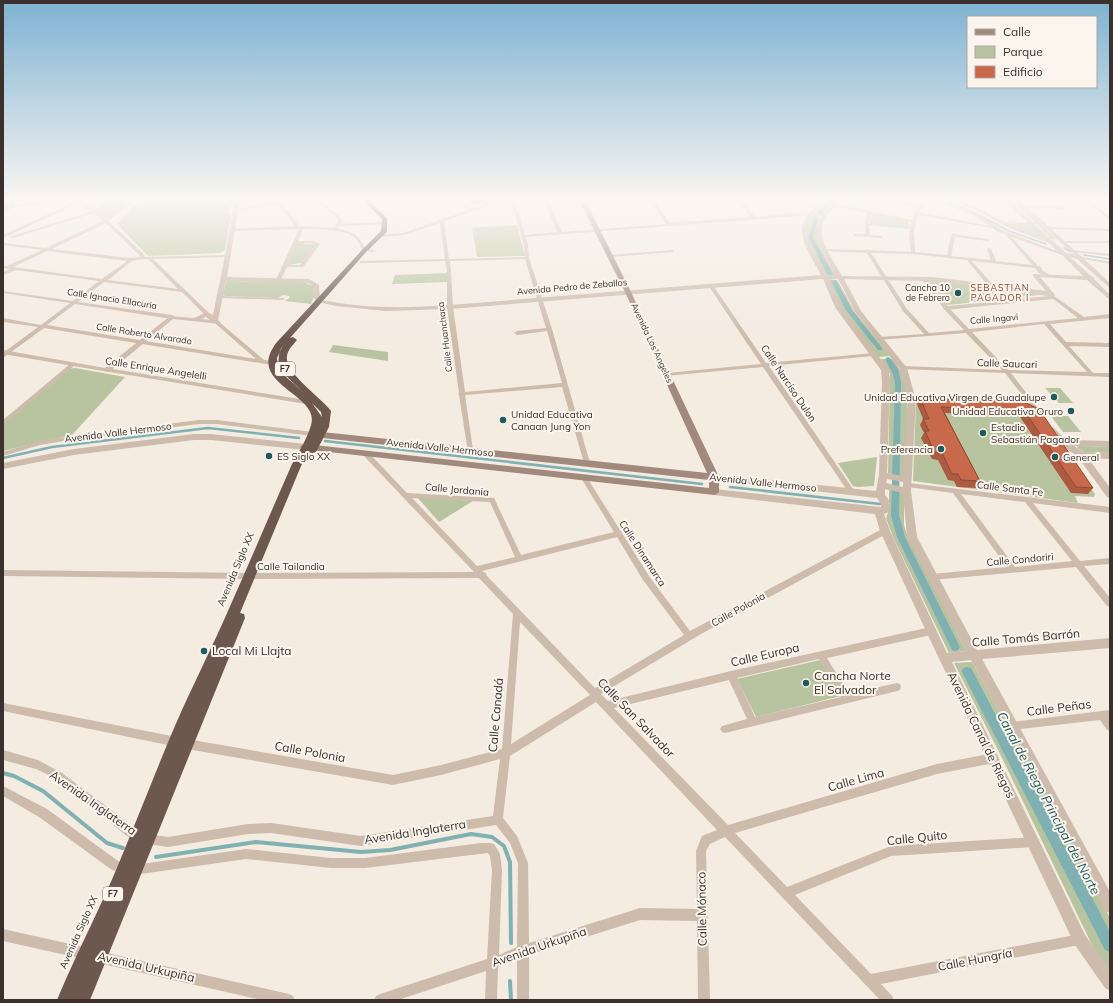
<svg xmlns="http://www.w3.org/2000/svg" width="1113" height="1003" font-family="Mulish,sans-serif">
	<rect width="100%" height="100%" fill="#f4ebe1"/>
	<g fill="#b8c4a0">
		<path d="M111,198H133L107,219L96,211L104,207Z"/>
		<path d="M142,198H233L232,206L229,207L228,214H231L225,250L220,253L148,256L117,224Z"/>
		<path d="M829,198H840L822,214L815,213Z"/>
		<path d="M1012,201L1018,202L1057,240L1052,239Z"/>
		<path d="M872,214L906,220L909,223L908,229L869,225Z"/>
		<path d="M813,215L821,216C820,221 817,226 817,231C816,246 829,263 836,276H826L808,239L807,227Z"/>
		<path d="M1008,224H1030L1044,238H1042Z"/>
		<path d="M517,225L525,256L477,257L472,228Z"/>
		<path d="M296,243L316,244L302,263L288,265Z"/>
		<path d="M448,273V282L392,284L395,275Z"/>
		<path d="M828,279L837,280L855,312L890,356L878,357L840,306Z"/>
		<path d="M931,280L1040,295L948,305L946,304L930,282Z"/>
		<path d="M227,281L303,282L313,286L314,297L311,304L284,301L290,298L289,296L283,295L278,298L225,296L223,295L226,282Z"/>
		<path d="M333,345L388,352V361L329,352Z"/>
		<path d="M881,359H893C916,388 906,440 904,477L888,473L890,374Z"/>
		<path d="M75,368L125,377L72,435L3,451V424L68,369Z"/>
		<path d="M1045,388H1060L1073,403H1059Z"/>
		<path d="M916,402L1029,406L1095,494L1094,497L1075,496L1078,503L913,481Z"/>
		<path d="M1051,416H1068L1081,432H1063Z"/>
		<path d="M1078,446L1110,447V453L1084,452L1077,448Z"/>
		<path d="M877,457L874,486L858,487L853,486L838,463Z"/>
		<path d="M889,489L904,493V525L906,532L966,651L949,653L893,537L886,518L889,510Z"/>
		<path d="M417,497L473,501L439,522Z"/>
		<path d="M820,660L841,696L756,717L737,679Z"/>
		<path d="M972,662L1110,918V971L1092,945L1003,760L954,663Z"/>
	</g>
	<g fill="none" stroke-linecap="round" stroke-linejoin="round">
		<g stroke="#7fb0b2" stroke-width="1.5">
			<path d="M948,201L973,212"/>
			<path d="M979,215L1009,231L1046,244"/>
			<path d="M1064,248L1070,251"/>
			<path d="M1084,255L1110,259"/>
		</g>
		<g stroke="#7fb0b2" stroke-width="2.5">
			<path d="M325,441L702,484"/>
			<path d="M3,458L52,447L208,428L299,438"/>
			<path d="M730,487L880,504"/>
		</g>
		<g stroke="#7fb0b2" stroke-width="4">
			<path d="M3,773L14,776L43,791L107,843L123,848"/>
			<path d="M156,857L256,842L361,852L390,850L471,834L492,837L504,846L510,862L511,943"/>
			<path d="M510,981L511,1000"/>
		</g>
		<g fill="#7fb0b2" fill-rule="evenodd">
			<path d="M833,198H837L822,214H818V212Z"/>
			<path d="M814,216L818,217L813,238L833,274L832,275L827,274L809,238Z"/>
			<path d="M832,280H836L852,310L882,348V350H878L846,310L831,281Z"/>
			<path d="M888,357L890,358L898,369L901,382L899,515L905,537L960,647L958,650L955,651L952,650L897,537L891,515L895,382L893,374L885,359Z"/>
			<path d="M967,667L971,668L1110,932V952L1105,950L963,674L962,671L963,668Z"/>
		</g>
		<g fill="#cdbbac" fill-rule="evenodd">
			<path d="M7,198H11L14,205L79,199L94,210L101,206L107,198H111L103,208L97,212L106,219L133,198H137L108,221L143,253L145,257L228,255L230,256L228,257L153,259L209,313V315H205L182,292L104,282L78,302L172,315L175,317L172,319L75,304L47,325L256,359L216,324V322L218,321L264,360L272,361L282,359L285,361L284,362L272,365L44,328L3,358V353L38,327L3,322V318L41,325L70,303L3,293V291L73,301L99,281L16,270L3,275V272L10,269L3,268V266H7L42,250L3,245V243L46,248L103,221L94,213L13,238L9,237L91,212L78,201H73V204L66,209L3,238V235L64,207L70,203L69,201L13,207L3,214V211L7,208H3V206L10,205ZM106,223L139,255L140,257L130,258L52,249ZM47,251L127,261L102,279L13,267ZM143,259H148L178,289L108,280L132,261Z"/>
			<path d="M296,198H302L281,203L297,223L298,226L334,228L338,222V219L314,198H318L341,218L342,222L341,224L386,222V224H385L339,226L338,229C355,232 357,234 366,249L374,250V252L363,251C361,247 359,241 355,238C346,229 315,229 303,229L298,241H313L320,244L303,267H287L280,281H276V280L299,229L231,231V229H233L293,226L294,224L277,204L235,212L233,211ZM297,243H312L315,244L300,265H288Z"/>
			<path d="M452,198H456L472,209L505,198H510L444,221L449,259L525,257L524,245L510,198H514L525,235L557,232L543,198H547L562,232L666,224L648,198H652L670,223L751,217L735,198H739L755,217C770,216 815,210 826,215L824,216L811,215L526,237L528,245L529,258L552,329L590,463L587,465L584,463L562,387L465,395L473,450L472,452H468L459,395L458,394L459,393L447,307V272L445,261L361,263L359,262L361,261L445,259L440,223L404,235L381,237L379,236L381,235L403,233L469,210ZM525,259L546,328L517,331L514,333L517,335L547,331L562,383L465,392L453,307L451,272L450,261Z"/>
			<path d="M877,198H883L919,205L924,198H928L919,212L994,227L992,228L918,215L914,229L915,252L947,255L951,235L953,234L988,239L990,240L988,241L955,237L951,256L991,260L987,249L989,248L991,249L996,261L1032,265L1007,236V234H1009L1038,266H1040L1043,271L1052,276L1050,277L1039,273L1035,268L972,261L993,285V286L991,287H989L967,260L913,254L871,253L907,309L929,333L964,330L944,309L943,308L946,306L948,307L969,329L1078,318L1052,298V296H1054L1084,317L1110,314V318L1050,324L1066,342L1110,343V347L1069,346L1093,373H1110V377L1011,373L1041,412L1042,413L1041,414H1037L1005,373L901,369L900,368L903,366L1002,370L966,333L877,340V338L879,337L924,334L903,311L867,253L824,251L822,250L824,249L865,250L867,249L869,250L911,252L909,236L911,222L871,214L869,223L870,235L881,236L883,237L881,238L856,236H854V234H866L865,223L867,213L833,205L835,204L912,220L914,214L913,213L918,207ZM1044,324L1087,372L1008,370L972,332Z"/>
			<path d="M947,198H1019L1020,199L1018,200L956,199L982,210L1004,222L1035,223V225H1034L1008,224L1053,242L1049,243L1009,228L980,212L949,199L940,202L938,201Z"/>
			<path d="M1052,198L1082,199L1081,198H1085L1110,217V220L1085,201L1051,200L1050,199Z"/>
			<path d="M1026,206L1063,207L1065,208L1063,209L1025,208L1024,207Z"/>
			<path d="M1049,227L1110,229V231L1050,229L1048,228Z"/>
			<path d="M1062,241H1110V243H1064L1062,242Z"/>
			<path d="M672,250L674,251V252L610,257L608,256L610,255Z"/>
			<path d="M1071,250L1110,254V256L1073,252H1071Z"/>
			<path d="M1078,256L1110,262V264L1078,258Z"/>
			<path d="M708,284H712L766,363L874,353L875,354L872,356L769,366L853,489L854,491L853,493H849L763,367L665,376L664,375L667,373L761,364L708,285Z"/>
			<path d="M217,296L283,298L285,299L283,300L219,298H217Z"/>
			<path d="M72,363L74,364V366L5,424L3,425V420L70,364Z"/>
			<path d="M106,368L306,400L309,402L306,404L104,371L103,370Z"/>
			<path d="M199,420H217L313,432L316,434L313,436L217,424H199L64,441L40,445L3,456V452L40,441L64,437Z"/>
			<path d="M1052,427C1056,429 1065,439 1068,443L1067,444H1063L1057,439L1049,429Z"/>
			<path d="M364,452H368L407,493L494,498L521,555L614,532L581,478L582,476H586L649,576L690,631L882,529H888L889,531L888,533L701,634L601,694L608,701L731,671L931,627L934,628L935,631L934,634L931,635L827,658L849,694L897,683L900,684L901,687L900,690L897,691L725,733L722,732L720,729L722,726L747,719L729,680L614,708L728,825L937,764L994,753L997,755L999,758L997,761L994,763L937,774L735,833L787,887L891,846L1034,837L1038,838L1039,842L1038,846L1034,847L891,856L795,895L871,974L1080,934L1084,936L1086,940L1084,944L881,984L892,996L894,1000H880L725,837L710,844L706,851L710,1000H698L697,921L640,920L529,955V1000H517V959L498,967L497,1000H485L486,971L398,1000H374L376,996L380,994L487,959L492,870L490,856L488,853L365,868H331L246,859L134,875L112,870L39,817L3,796V786L47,809L118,861L134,865L246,849L331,858H365L481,843H490L494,844L500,854L502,870L499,955L517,947L518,863L510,843L496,825L361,846L271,833L248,834L168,847L147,844L127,836L56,779L36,769L3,760V750L38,760L62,773L135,828L147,834L168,837L248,824L271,823L361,836L493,816L500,759L441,775L393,785L187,749L3,711V703L187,739L393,775L441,765L502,749L513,614L479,578L250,579L3,576V570L250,573L474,572L364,456L363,454ZM412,498L490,502L515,557L477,566ZM617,537L643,580L684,635L595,688L487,576L486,573L482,571ZM520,622L590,695L511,744ZM819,659L841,697L755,717L737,678ZM596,702L717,830L702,836L696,851L697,909L640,908L529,943L528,863L517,836L503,818L510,756Z"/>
			<path d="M906,483H908L1110,507V513L1033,503L1080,561L1110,558V564L1084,566L1110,598V607L1107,606L1076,567L932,580L929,579L928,577L929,575L932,574L1007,567L953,493L908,487H906L905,485ZM961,494L1025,502L1072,561L1015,567Z"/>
			<path d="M1110,710V731L1107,730L1100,720L1012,730L1009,729L1007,726L1009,723L1012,722Z"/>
			<path d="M3,929L88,948L92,950L94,954L98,951L289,994L293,996L295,1000H262L98,963L94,961L92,957L88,960L3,941Z"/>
		</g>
		<g fill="#cdbbac" fill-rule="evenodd">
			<path d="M235,198H240L227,277L309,279L319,285L320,298L322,300C365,309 407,308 450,305L821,275C813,259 794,235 806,217C811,210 818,204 824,198H829C823,205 816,210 812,217C799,235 819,259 827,275L836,276C826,257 808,235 822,215C826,208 835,203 840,198H845C841,204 832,208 827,215C812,234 833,259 842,276L933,277L1046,291L1033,276V274L1083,276L1062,255L998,232L971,214L928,198H935L975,212L1002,230L1057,251L1002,198H1007L1066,253L1073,254L1013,198H1018L1110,283V288L1077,259L1070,257L1091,276L1094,277V279L1110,295V300L1087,280L1040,277L1055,295L1053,297V299L946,310L944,309L923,281L844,279L861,311L907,368L916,400L911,491L917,537L977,650L1110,638V648L982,659L1110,892V913L1105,911L971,660L952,662L1085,935L1110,970V991L1105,988L1075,945L926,631L880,531L875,514L714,495L710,492L714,489L881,507V504L877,498L714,480L710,477L714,474L876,491L879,475L882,381L881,370L835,307L823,279L450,309L385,311L336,306L318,302L314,298L313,286L308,283L226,281L218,320L221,323L220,324L173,319L109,372L3,354V350L105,368L170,316L194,318L207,312L213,315L225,256ZM829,279H838L856,313L899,368L908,400L903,476L887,473L890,381L889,370L841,307ZM929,281L1049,296H1050L948,306ZM206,317L210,320L202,319ZM887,479L903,482V487L886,483ZM885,489L903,493L907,537L966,651L947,653L890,531L884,514L889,512L891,503L885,495Z"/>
			<path d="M194,434H211L305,444L309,447L305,450L211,440H194L74,455L3,469V463L74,449Z"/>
			<path d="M1065,440L1110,441V447L1074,446L1083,452L1110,453V459L1088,458L1110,488V498L1107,497L1078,457L1062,445L1061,443Z"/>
		</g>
		<path fill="#a18a7d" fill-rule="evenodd" d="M578,198H584L631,292L719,477V492L717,494L714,495L302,449L300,447L305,444L709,488V480L313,437L308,434L313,431L707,473L625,292Z"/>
		<path fill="#6c584f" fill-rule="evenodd" d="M360,198H366L387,218V232L367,251L290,338L293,337L297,340C293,345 288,349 287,356C284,373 321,397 331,411L329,427L316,452L312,453L308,452L301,466L240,613L244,614L245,618L90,1000H57C76,954 100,909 119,863C136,822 152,781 169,740C186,699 206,660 224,620C246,571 267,521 289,471C295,456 307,441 311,425C321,393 243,385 277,342L363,249L381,231L382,219ZM283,345C270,366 289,378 303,392L277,369V358ZM312,403L321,412L322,417Z"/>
	</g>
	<g fill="#ac5a40">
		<path d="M465,198H498L475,204Z"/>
		<path d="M920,398L1024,402L1093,488L1088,494L1071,493L1020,417L945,413L980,481L976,488L957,487L954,481L948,480L938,460L932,459L921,438L924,433L920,425L923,419L917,404Z"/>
	</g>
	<path fill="#8c4a34" d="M478,198H498L475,204V199Z"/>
	<path fill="#c8694b" stroke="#8c4a34" d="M920,398L1024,402L1039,409L1093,488L1076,487L1024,410L941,407L980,481L961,480L958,474H952L942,453H935L925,431H929L923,419H929Z"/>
	<linearGradient id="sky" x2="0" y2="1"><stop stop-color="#7eb2d2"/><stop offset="0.59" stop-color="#faf6f2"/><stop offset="1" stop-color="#faf6f2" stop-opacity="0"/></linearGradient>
	<rect width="1113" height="338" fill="url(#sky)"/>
	<g fill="#1f5a5e" stroke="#fbf5ee" stroke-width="1.5">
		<circle cx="958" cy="293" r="4"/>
		<circle cx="1054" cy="397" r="4"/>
		<circle cx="1071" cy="411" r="4"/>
		<circle cx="503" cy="420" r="4"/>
		<circle cx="983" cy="433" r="4"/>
		<circle cx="941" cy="449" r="4"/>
		<circle cx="269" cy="456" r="4"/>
		<circle cx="1055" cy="457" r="4"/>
		<circle cx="204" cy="651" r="4"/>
		<circle cx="806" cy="683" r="4"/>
	</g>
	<g text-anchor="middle" stroke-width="4" stroke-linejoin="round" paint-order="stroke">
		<g font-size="9" fill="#3b302b" stroke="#fbf5ee">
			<text transform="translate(572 287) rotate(-5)" y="3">Avenida Pedro de Zeballos</text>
			<text transform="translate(112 299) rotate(9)" y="3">Calle Ignacio Ellacuria</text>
			<text transform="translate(994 319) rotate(-5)" y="3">Calle Ingavi</text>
			<text transform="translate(144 334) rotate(9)" y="3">Calle Roberto Alvarado</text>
			<text transform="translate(445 337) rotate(-97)" y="3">Calle Huanchaca</text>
			<text transform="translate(652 343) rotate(65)" y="3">Avenida Los Angeles</text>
		</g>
		<g font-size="9" fill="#3b302b" stroke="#fbf5ee" text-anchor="end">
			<text x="950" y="291">Cancha 10<tspan x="950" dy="10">de Febrero</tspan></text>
		</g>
		<g font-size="9" letter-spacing="1" fill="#8c3b22" stroke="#fbf5ee">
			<text x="1000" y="291">SEBASTIAN<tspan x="1000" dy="10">PAGADOR I</tspan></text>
		</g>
		<g fill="#fbf5ee" stroke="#756b66" stroke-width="1">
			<rect x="275" y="362" width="20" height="14" rx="3"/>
			<rect x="103" y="887" width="20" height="14" rx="3"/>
		</g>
		<g font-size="9" font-weight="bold" fill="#3b302b">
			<text x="285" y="372">F7</text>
			<text x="113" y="897">F7</text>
		</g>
		<g font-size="10" fill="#3b302b" stroke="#fbf5ee">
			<text transform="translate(1007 363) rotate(2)" y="4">Calle Saucari</text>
			<text transform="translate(156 368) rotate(9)" y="4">Calle Enrique Angelelli</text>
			<text transform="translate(789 383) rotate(56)" y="4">Calle Narciso Dulon</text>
			<text transform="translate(118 432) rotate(-7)" y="4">Avenida Valle Hermoso</text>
			<text transform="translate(440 447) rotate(6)" y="4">Avenida Valle Hermoso</text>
			<text transform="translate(763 482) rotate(6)" y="4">Avenida Valle Hermoso</text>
			<text transform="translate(1010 488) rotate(7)" y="4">Calle Santa Fe</text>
			<text transform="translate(457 489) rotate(5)" y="4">Calle Jordania</text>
			<text transform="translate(643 553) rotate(57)" y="4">Calle Dinamarca</text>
			<text transform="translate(1020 559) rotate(-5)" y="4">Calle Condoriri</text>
			<text x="291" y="570">Calle Tailandia</text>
			<text transform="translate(235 569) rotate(-67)" y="4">Avenida Siglo XX</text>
			<text transform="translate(738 609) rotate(-29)" y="4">Calle Polonia</text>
			<text transform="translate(78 932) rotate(-66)" y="4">Avenida Siglo XX</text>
		</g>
		<g font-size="10" fill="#3b302b" stroke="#fbf5ee" text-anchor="start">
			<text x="1046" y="401" text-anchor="end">Unidad Educativa Virgen de Guadalupe</text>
			<text x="1063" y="415" text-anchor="end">Unidad Educativa Oruro</text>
			<text x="511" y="418">Unidad Educativa<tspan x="511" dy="12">Canaan Jung Yon</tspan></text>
			<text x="991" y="431">Estadio<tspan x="991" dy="12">Sebastián Pagador</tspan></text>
			<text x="933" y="453" text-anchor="end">Preferencia</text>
			<text x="277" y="460">ES Siglo XX</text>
			<text x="1063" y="461">General</text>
		</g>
		<g font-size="12" fill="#3b302b" stroke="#fbf5ee">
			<text transform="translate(1026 638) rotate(-5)" y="4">Calle Tomás Barrón</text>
			<text transform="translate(765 655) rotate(-13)" y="4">Calle Europa</text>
			<text transform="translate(1059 708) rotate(-7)" y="4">Calle Peñas</text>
			<text transform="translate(496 715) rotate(-85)" y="4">Calle Canadá</text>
			<text transform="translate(636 718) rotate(46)" y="4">Calle San Salvador</text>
			<text transform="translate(981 735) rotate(64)" y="4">Avenida Canal de Riegos</text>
			<text transform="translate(310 752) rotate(10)" y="4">Calle Polonia</text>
			<text transform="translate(856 780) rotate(-16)" y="4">Calle Lima</text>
			<text transform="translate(93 803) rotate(35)" y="4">Avenida Inglaterra</text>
			<text transform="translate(415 832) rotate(-9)" y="4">Avenida Inglaterra</text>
			<text transform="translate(917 838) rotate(-6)" y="4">Calle Quito</text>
			<text transform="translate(702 909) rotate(-91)" y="4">Calle Mónaco</text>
			<text transform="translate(539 947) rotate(-19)" y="4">Avenida Urkupiña</text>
			<text transform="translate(975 960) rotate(-11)" y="4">Calle Hungría</text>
			<text transform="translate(146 967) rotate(13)" y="4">Avenida Urkupiña</text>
		</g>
		<g font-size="12" fill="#3b302b" stroke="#fbf5ee" text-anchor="start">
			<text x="212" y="655">Local Mi Llajta</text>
			<text x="814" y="680">Cancha Norte<tspan x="814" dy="14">El Salvador</tspan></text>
		</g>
		<g font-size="13" font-style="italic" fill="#1f5a5e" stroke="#fbf5ee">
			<text transform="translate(1049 803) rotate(62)" y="5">Canal de Riego Principal del Norte</text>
		</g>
	</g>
	<rect width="1113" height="1003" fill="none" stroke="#3b302b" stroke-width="8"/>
	<rect x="967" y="16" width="130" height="72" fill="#fbf5ee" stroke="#aea6a0"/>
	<rect x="975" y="29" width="20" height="6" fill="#a18a7d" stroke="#aea6a0"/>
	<text x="1003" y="36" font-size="12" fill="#3b302b">Calle</text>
	<rect x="975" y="46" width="20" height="12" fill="#b8c4a0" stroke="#aea6a0"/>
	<text x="1003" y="56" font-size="12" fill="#3b302b">Parque</text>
	<rect x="975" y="66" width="20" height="12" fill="#c8694b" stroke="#aea6a0"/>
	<text x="1003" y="76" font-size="12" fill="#3b302b">Edificio</text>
</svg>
